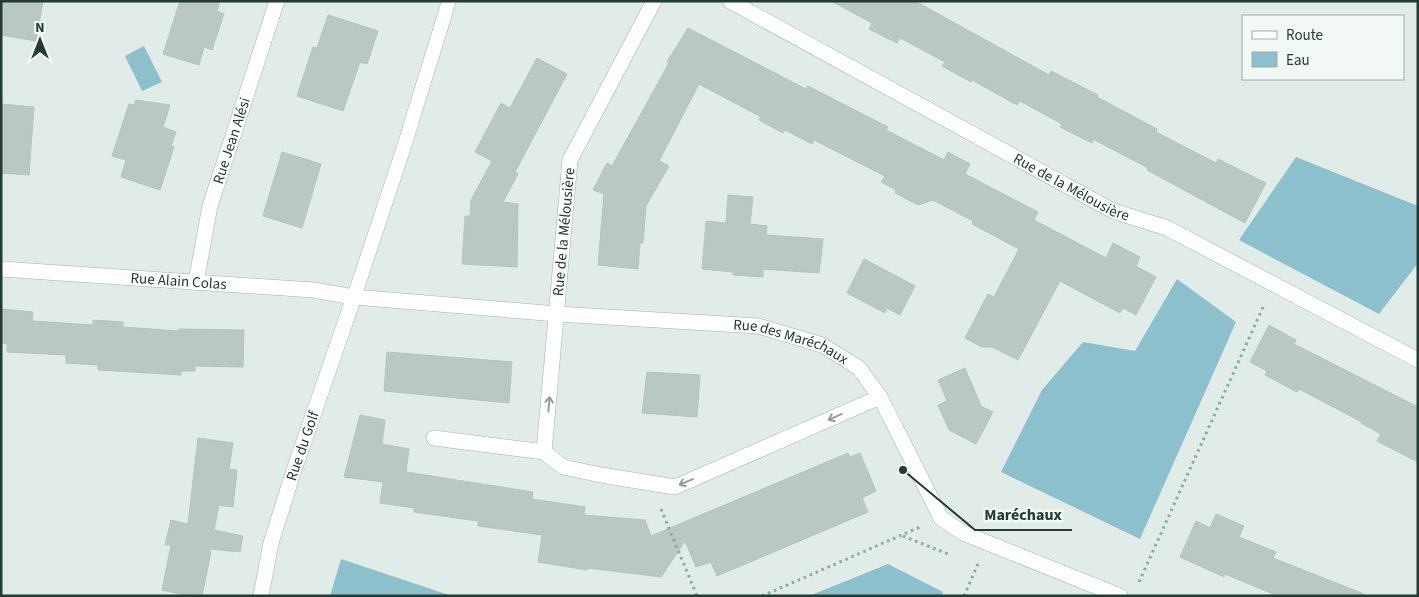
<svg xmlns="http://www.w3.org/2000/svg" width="1419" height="597" font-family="'Source Sans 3',sans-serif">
	<rect width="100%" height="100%" fill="#e1ebe7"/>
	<g fill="#8cc0cd">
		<path d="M144,46L162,82L142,91L125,56Z"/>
		<path d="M1296,157L1418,206V263L1379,314L1239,240Z"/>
		<path d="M1177,279L1236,322L1140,539L1001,472L1042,390L1083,342L1135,351Z"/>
		<path d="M341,559L452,596H330Z"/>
		<path d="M888,564L943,592L942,596H809Z"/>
	</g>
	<g fill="#bac8c3" stroke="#b4c4be">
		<path d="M1,1H43L36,41L1,35Z"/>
		<path d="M180,1H220L217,11L224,14L212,50L204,47L199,65L163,54Z"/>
		<path d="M831,1H915L1049,75L1051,71L1098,95L1097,97L1157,129L1156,132L1216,163L1218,159L1266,183L1245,223L1147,170L1148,168L1093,139L1092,143L1060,127L1062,124L1020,101L1017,105L972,80L971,82L942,66L945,62L900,38L897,43L869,29L872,23Z"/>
		<path d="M328,15L378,31L367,64L360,62L343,111L297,96L313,47L317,48Z"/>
		<path d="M688,28L806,89L808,86L888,127L886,130L944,160L948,152L970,164L965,174L1038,212L1034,220L1106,258L1113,243L1140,257L1136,266L1156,277L1136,315L1123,308L1120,313L1060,281L1018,360L992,347H982L965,338L988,294L994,297L1019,249L972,224L973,221L933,200L918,205L895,193L896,190L881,182L885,176L814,140L812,144L785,130L783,133L759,120L761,117L699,84L659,161L669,166L646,206L643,243H640L638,269L598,265L604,194L593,190L607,163L612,166L669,63L667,62Z"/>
		<path d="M537,58L567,74L515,172L518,174L503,202L518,204L517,267L462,264L465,216H470L471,200L492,161L475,152L501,103L510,108Z"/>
		<path d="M136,100L170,105L163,127L176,132L171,146L174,147L160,190L121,177L126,160L112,156L129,104L134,105Z"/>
		<path d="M1,104L34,107L29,175L1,173Z"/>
		<path d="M282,152L321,164L302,228L263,216Z"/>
		<path d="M728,195L753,197L750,224L767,226L766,235L823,239L819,273L763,269V277L733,275V272L702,269L706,221L726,223Z"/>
		<path d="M864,259L915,286L900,315L887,308L885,313L847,293Z"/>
		<path d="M1,309L33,312L32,321L93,325V320L123,322V327L179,331V329L244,330L243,367L195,366V371H181V375L98,370V365L66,363V355L7,352V344L1,343Z"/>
		<path d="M1269,325L1296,340L1294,344L1418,407V462L1377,441L1381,434L1361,423L1362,422L1299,389L1297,392L1265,375L1267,371L1250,362Z"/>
		<path d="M387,352L512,362L509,403L384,391Z"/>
		<path d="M965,368L981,406L993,412L976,444L949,430L938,405L947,401L938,380Z"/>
		<path d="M647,372L700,375L697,417L642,413Z"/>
		<path d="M360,415L385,420L382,444L409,449L406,472L533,492L532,499L585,507L584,515L645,520L651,536L848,453L850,457L860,453L876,491L862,498L868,512L717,576L711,562L696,567L685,541L661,577L588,568L587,570L538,562L542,535L478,526V521L414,512L415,508L380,503L383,482L344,477Z"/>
		<path d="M198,438L233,443L229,469L237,470L233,507L219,505L214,530L243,536L240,552L210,549V552H211L202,596H189L162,590L171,545H165L171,520L188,524Z"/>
		<path d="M1216,514L1244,526L1239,537L1276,552L1273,558L1364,594V596H1278L1225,574L1224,577L1180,557L1196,521L1210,528Z"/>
	</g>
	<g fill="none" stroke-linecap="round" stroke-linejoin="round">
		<g stroke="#a4b3ae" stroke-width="15">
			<path id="service" d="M354,297L402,153L449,1"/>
		</g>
		<g stroke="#a4b3ae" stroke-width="16">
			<g id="minor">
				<path id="s1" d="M730,1L1113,211L1167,228L1418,360"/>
				<path id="s2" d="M1,269L313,290L354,297L557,314L758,326L822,345L859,368L880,397L941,518L963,533L1120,596"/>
				<path id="s3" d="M196,282L210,206L277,1"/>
				<path d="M434,438L544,452L563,467L601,475L675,487L880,397"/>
				<path id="s4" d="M544,452L570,160L654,1"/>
				<path id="s5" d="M261,596L271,543L294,470L354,297"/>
			</g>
		</g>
		<g stroke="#83ada2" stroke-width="3" stroke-dasharray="2.5 4" stroke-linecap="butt">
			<path d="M661,509L697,596"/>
			<path d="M903,536L948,554"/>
			<path d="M1139,582L1264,305"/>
			<path d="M762,596L920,527"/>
			<path d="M964,596L978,564"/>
		</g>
		<use href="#service" stroke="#fff" stroke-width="14"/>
		<use href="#minor" stroke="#fff" stroke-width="15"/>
	</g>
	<defs><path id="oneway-shaft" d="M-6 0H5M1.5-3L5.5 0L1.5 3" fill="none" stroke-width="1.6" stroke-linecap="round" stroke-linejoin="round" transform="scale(1.25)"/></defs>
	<g stroke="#919d9a">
		<use href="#oneway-shaft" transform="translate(549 404) rotate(-85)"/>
		<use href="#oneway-shaft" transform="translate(835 417) rotate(156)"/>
		<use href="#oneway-shaft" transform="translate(686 482) rotate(157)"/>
	</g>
	<g text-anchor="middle" stroke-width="5" stroke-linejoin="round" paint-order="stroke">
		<g font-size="15" fill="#233b35" stroke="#f1f8f5">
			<text dy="5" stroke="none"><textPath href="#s3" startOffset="146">Rue Jean Alési</textPath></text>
			<text dy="5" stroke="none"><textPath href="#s1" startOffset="389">Rue de la Mélousière</textPath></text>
			<text dy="5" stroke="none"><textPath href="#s4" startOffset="221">Rue de la Mélousière</textPath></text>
			<text dy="5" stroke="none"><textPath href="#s2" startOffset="178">Rue Alain Colas</textPath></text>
			<text dy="5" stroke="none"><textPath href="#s2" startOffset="795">Rue des Maréchaux</textPath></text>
			<text dy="5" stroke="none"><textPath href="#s5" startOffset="156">Rue du Golf</textPath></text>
		</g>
	</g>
	<path fill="none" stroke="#233b35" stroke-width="2" d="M903 470L975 530H1072"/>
	<circle fill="#233b35" stroke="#f1f8f5" stroke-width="2" cx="903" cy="470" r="5"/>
	<g font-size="16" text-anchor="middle" font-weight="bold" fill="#233b35" stroke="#f1f8f5" stroke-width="5" stroke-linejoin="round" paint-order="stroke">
		<text x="1023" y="520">Maréchaux</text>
	</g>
	<rect width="1419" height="597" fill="none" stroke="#233b35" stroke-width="5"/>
	<rect x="1242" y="15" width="162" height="65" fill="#f1f8f5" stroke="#9faca8"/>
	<rect x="1252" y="31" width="25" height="8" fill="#ffffff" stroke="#9faca8"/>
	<text x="1286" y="40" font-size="15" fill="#233b35">Route</text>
	<rect x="1252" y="52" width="25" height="15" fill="#8cc0cd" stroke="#9faca8"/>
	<text x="1286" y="65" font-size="15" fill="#233b35">Eau</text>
	<g transform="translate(40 40)" stroke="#f1f8f5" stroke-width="4" paint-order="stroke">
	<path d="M0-4L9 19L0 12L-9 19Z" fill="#233b35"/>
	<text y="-8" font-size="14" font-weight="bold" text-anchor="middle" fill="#233b35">N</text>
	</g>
</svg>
